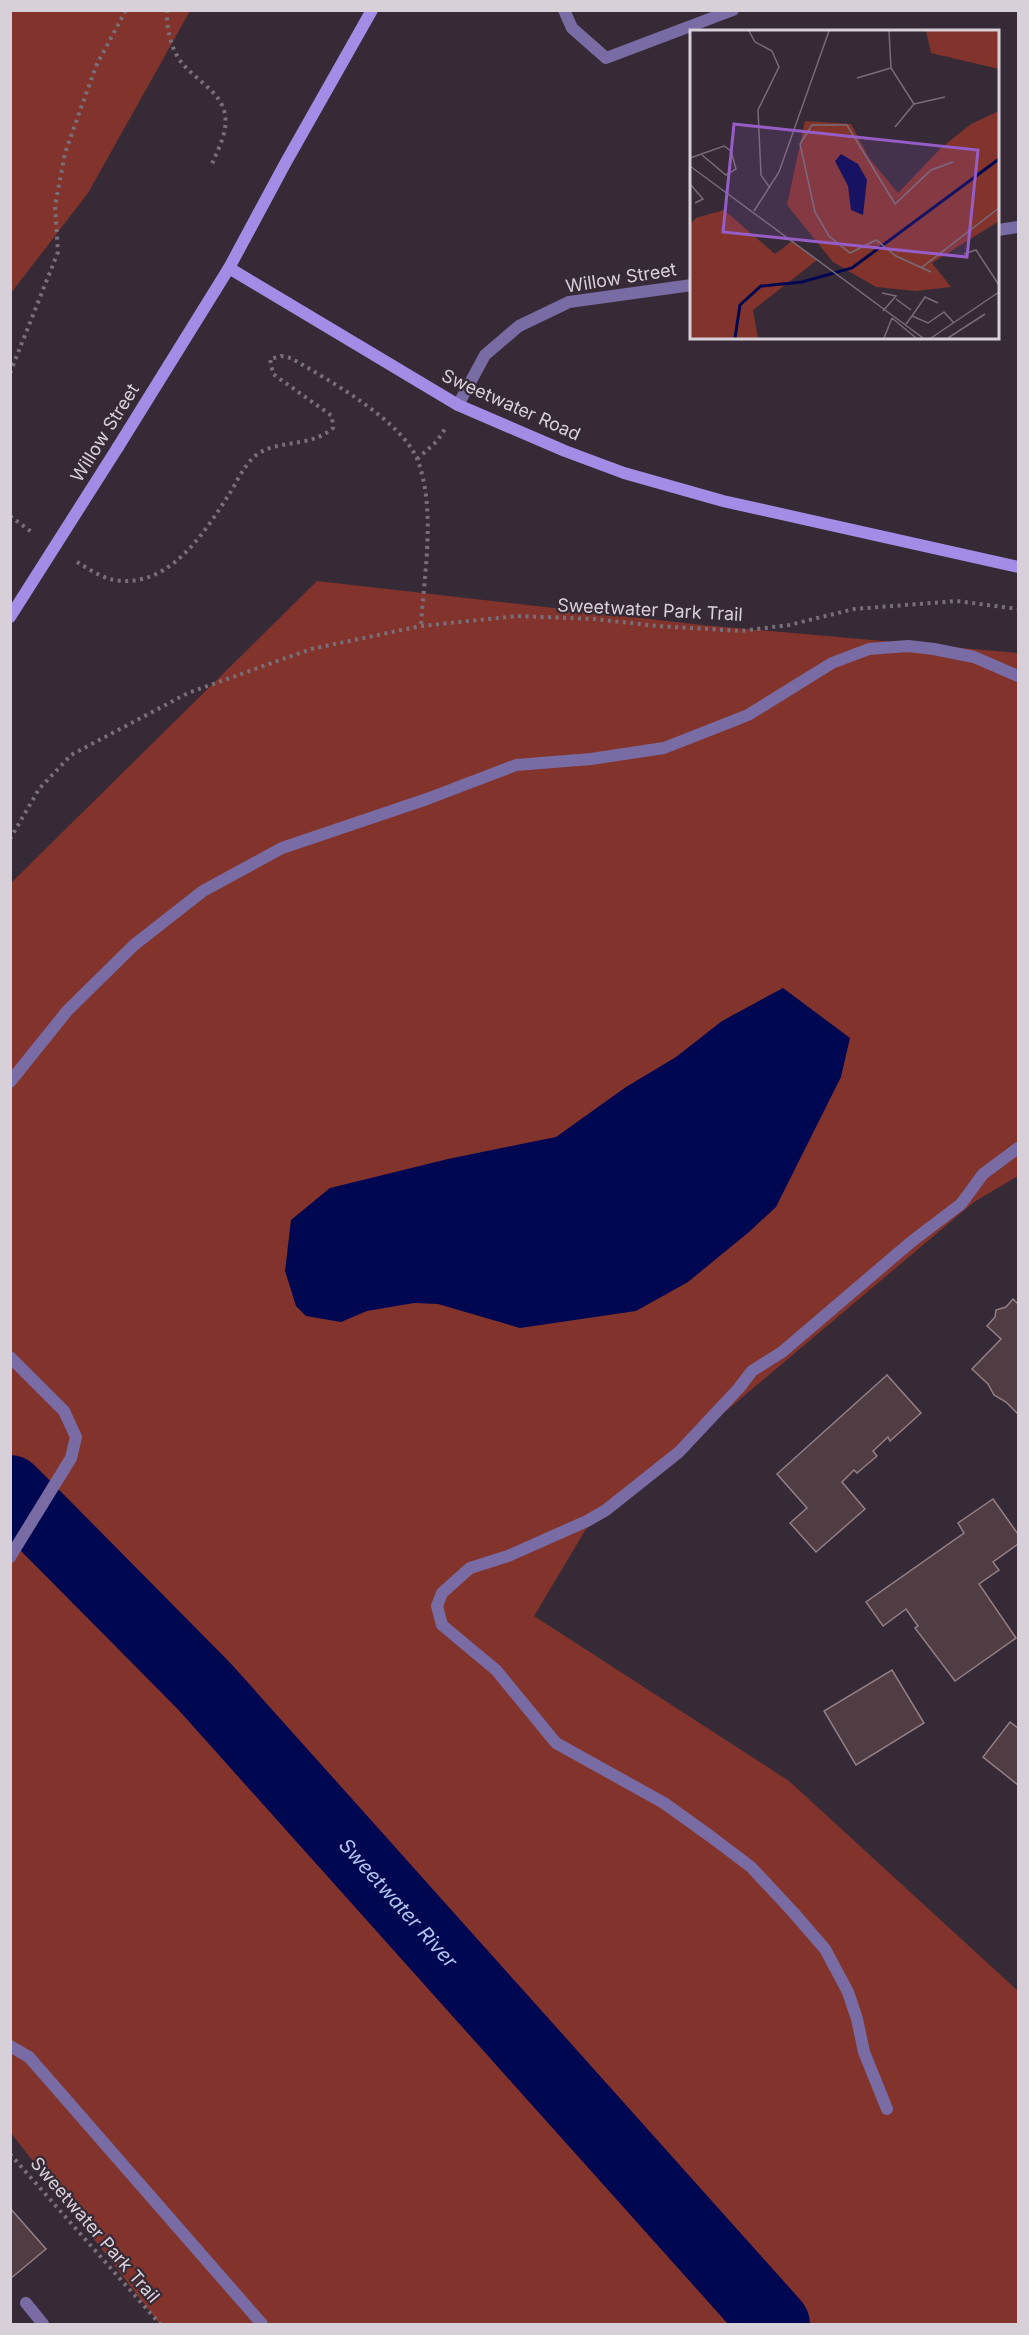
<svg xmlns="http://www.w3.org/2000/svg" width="1029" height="2335" font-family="Inter,sans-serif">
	<rect width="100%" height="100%" fill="#362a36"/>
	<g fill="#82342c">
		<path d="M11,10L190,11L88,193L11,293Z"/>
		<path d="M317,581L702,625L1018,653V1176L974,1202L586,1529L534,1616L789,1781L1018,1991V2324H160L11,2133V883Z"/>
	</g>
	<g fill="#000751">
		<path d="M783,988L850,1038L841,1077L776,1207L749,1232L688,1282L636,1311L520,1328L438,1304L414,1303L367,1311L341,1322L306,1316L296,1306L285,1271L291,1220L330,1188L448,1159L556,1137L626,1087L676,1057L722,1021Z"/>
		<path d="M10,1508L176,1674L164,1679L11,1524Z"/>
	</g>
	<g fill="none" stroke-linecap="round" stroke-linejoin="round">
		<path stroke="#000751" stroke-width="70" id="s1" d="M10,1490L204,1686L775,2324"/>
	</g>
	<g fill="#503d43" stroke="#937e84" stroke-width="1.5">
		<path d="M1013,1299L1018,1304V1414L1006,1402L994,1395L988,1384L972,1369L1001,1339L987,1326L995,1317L996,1310L1006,1307Z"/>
		<path d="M887,1375L921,1413L890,1441L888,1437L873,1451L877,1456L857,1473L854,1470L842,1482L865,1509L816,1552L790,1523L807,1508L777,1474Z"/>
		<path d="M993,1499L1018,1534V1544L993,1562L999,1570L979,1584L1016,1638L955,1681L915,1628L918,1626L906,1609L883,1626L866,1602L964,1533L958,1523Z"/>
		<path d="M892,1670L924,1723L856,1765L824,1711Z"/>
		<path d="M1010,1722L1018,1728V1785L983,1757Z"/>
		<path d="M10,2208L46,2249L10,2279Z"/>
	</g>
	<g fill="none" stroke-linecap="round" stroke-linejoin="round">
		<g stroke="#796f79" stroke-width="4" stroke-dasharray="3 4.5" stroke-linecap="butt">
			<path d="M167,10C166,27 171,50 182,63C195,80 222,92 225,115C228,132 218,149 212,164"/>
			<path d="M10,373L58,252L55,206L65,153L96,66L126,10"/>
			<path d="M417,459L437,441L445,429"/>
			<path d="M10,516L33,533"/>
			<path d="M77,562C87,568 102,578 114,580C168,589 203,535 228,496C236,484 243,467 253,458C273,438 310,449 333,428L332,416L273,374L270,359L281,356L291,358C328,380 402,420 418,461C436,510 424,575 421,626"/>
			<path d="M10,839L39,789L71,755L188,693L311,649L421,626L517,616L594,619L657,626L741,631L789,625L854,609L957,601L1018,609"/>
			<path d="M10,2154L160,2324"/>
		</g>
		<g stroke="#796ba3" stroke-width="12">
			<path d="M564,10L572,28L606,58L733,10"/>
			<path d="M10,1082L67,1011L134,945L203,891L282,848L427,799L516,765L591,759L664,748L748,715L832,663L869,649L908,646L934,649L974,657L1018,676"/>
			<path d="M10,1357L64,1411L76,1437L71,1458L10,1557"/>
			<path d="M10,2046L29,2057L262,2324"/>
			<path d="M887,2109L864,2052L857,2019L848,1992L825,1949L793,1912L751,1867L710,1836L664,1803L556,1743L496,1670L442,1625L437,1606L442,1593L470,1568L508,1556L587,1521L606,1510L679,1452L739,1388L752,1371L782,1352L911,1242L961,1204L983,1174L1018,1148"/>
			<path d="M26,2303L43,2324"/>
		</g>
		<g stroke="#796ba3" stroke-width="12">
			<path d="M998,230L1018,227"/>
			<path d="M458,405L485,355L519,326L569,302L692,285"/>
		</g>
		<g stroke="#a38ce5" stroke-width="12">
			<path d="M229,268L458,405L565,451L624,473L723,501L1018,567"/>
			<path d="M118,447L229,268L286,162L372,10"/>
		</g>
		<path stroke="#a38ce5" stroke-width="12" d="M10,617L118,447"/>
	</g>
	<g text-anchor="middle" stroke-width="4.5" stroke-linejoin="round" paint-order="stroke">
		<g font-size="18" fill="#d8d0d8" stroke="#362a36">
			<text transform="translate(621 278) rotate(-9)" y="6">Willow Street</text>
			<text transform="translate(511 405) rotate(24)" y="6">Sweetwater Road</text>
			<text transform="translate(105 433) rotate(-58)" y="6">Willow Street</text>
			<text transform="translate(650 610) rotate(3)" y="6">Sweetwater Park Trail</text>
			<text transform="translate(95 2230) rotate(49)" y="6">Sweetwater Park Trail</text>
		</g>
		<g font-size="20" font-style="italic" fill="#b0c6f0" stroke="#362a36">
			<text dy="7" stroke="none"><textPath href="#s1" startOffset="567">Sweetwater River</textPath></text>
		</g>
	</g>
	<g transform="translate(690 30)">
		<rect width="309" height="309" fill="#362a36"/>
		<path d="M236,1H309V39L241,23ZM309,81V191L242,233L261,257L225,261L186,257L143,232L97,175L115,91L161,94L179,128L208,163L251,118L281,94ZM34,180L85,224L102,211L127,230L63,280L68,308H0V194L6,188Z" fill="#82342c"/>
		<path d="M151,124L168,134L177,150L173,185L161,180L158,156L145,131Z" fill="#000751"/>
		<path fill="none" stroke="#000751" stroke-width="3" d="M45,308L50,275L71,256L112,252L162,238L309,129"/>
		<path fill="none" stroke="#776c77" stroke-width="1.5" d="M59,1L65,12L82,21L89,37L68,80L71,145L80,158M199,1L201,38L224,74M167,48L201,38M205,97L224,74L255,67M0,128L34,116L41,121L46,139L36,145L12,125M0,136L233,308M0,154L13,169L5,173M64,181L89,142L139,1M274,224L286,220L309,255M231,238L309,178M241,242L206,226L186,210L160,223L139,206L125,182L110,114L122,95H157L205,174L241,140L263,132M192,263L206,266L193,281M206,269L221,280M222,286L235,267L248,273M202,288L226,308M216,294L222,286L238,293L254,282L264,293M194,308L202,288M241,308L309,262M258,308L295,284"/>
		<path fill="#975dc6" fill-opacity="0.15" stroke="#975dc6" stroke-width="3" d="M44,94L288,120L277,227L33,202Z"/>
		<rect width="309" height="309" fill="none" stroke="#d8d0d8" stroke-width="3"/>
	</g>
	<rect width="1029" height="2335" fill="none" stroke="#d8d0d8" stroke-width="24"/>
</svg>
